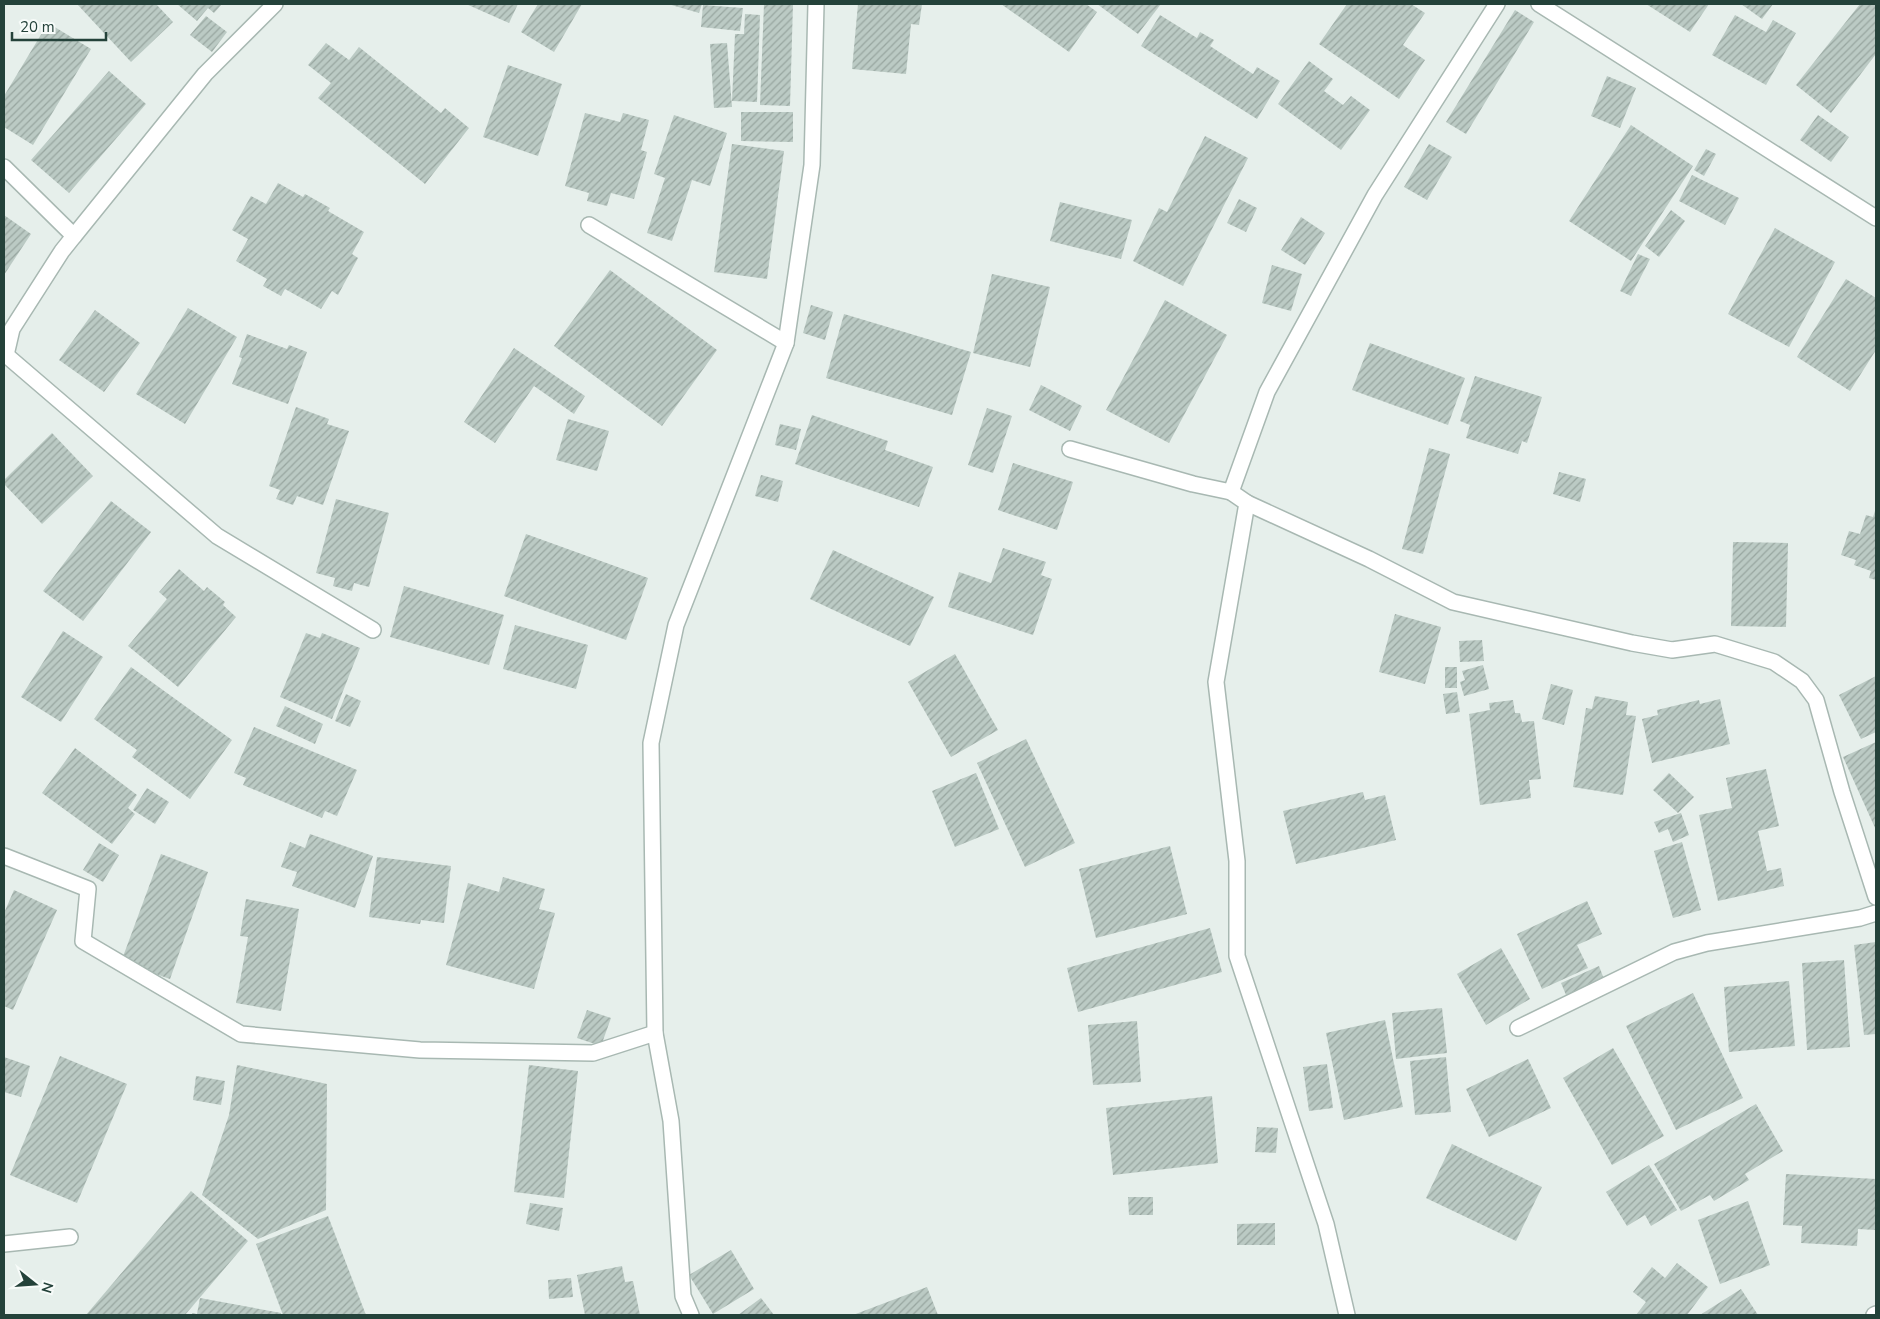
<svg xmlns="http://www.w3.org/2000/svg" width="1880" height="1319" font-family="'Nunito Sans',sans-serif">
	<defs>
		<pattern id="building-hatch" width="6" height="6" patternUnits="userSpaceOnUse" patternTransform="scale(1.25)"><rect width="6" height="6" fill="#bbcac4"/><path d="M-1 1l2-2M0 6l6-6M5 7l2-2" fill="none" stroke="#98a6a0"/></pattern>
	</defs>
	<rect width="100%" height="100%" fill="#e6efeb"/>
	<g fill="url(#building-hatch)">
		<path d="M77,4H156L173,22L131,62Z"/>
		<path d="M177,4H222L214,13L208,8L197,21Z"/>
		<path d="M466,4H518L509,23Z"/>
		<path d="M538,4H582L554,52L521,32Z"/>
		<path d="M668,4H702L699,13Z"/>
		<path d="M764,4H793L790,106L760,105Z"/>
		<path d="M858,4H922L919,25L911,24L906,74L852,69Z"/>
		<path d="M1001,4H1086L1097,12L1069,52Z"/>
		<path d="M1097,4H1161L1138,34Z"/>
		<path d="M1347,4H1411L1425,13L1403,45L1425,60L1399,99L1319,44Z"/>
		<path d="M1646,4H1709L1690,32Z"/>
		<path d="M1741,4H1773L1762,19Z"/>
		<path d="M1860,4H1876V54L1831,113L1796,85Z"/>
		<path d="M703,5L743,8L740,31L701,27Z"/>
		<path d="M1515,10L1534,22L1466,134L1446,122Z"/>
		<path d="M745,14L760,15L757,102L732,101L735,34H744Z"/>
		<path d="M1160,15L1197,38L1200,32L1214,40L1210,46L1253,74L1257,67L1280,81L1257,119L1141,46Z"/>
		<path d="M1735,15L1766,32L1773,20L1796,33L1766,85L1712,55Z"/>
		<path d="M206,16L227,32L212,52L190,35Z"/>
		<path d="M48,23L91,49L33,145L4,127V96Z"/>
		<path d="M326,43L349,60L359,47L441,113L445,108L469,128L425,184L318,98L331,83L308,65Z"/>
		<path d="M727,43L732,107L714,108L710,44Z"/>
		<path d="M1309,61L1333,79L1324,91L1343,105L1351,96L1370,110L1341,150L1278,104Z"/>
		<path d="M508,65L562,84L538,156L483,137Z"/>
		<path d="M109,71L146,104L69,193L31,160Z"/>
		<path d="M1607,76L1636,88L1620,128L1591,116Z"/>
		<path d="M741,112H793V142L741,141Z"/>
		<path d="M585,113L620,122L623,113L649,120L641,150L647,152L634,199L611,193L607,206L587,201L589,193L565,186Z"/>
		<path d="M674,115L727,133L710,186L692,180L672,241L647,233L665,178L654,174Z"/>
		<path d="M1818,115L1849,137L1831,162L1800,140Z"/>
		<path d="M1631,125L1693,166L1631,261L1569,221Z"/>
		<path d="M1205,136L1248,158L1183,286L1133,261L1159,208L1167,212Z"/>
		<path d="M732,144L784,151L767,279L714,272Z"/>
		<path d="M1429,144L1452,157L1427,200L1404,187Z"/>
		<path d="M1706,149L1716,154L1704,176L1694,170Z"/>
		<path d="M1692,175L1739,198L1725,225L1679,201Z"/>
		<path d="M278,183L303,197L305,194L330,208L328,211L364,232L352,254L358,258L338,295L332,291L321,309L285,289L281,296L263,286L267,279L236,261L248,239L232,230L251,196L266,204Z"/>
		<path d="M1239,199L1257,208L1246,232L1227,223Z"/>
		<path d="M1060,202L1132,220L1121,259L1050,241Z"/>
		<path d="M1671,210L1685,221L1659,257L1645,246Z"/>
		<path d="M4,215L31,234L4,275Z"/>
		<path d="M1301,217L1325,233L1305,265L1281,250Z"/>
		<path d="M1775,228L1835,262L1789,347L1728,314Z"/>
		<path d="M1638,254L1650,259L1631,296L1620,291Z"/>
		<path d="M1272,265L1302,274L1291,311L1262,303Z"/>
		<path d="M610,270L717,350L662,426L554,346Z"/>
		<path d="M992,274L1050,287L1030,367L973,353Z"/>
		<path d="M1846,279L1876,298V350L1850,391L1797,357Z"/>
		<path d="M1165,300L1227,335L1169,443L1106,410Z"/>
		<path d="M811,305L833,312L825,340L803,333Z"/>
		<path d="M188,308L237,337L185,424L136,394Z"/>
		<path d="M95,310L140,343L104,392L59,360Z"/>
		<path d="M844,314L971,352L952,415L826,378Z"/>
		<path d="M247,334L287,349L289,345L307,352L288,404L232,384L242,358L239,357Z"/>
		<path d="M1370,343L1465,378L1448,425L1352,390Z"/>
		<path d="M514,348L585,396L574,414L534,386L495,443L464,422Z"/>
		<path d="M1475,376L1542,397L1527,443L1522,441L1518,454L1466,438L1470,425L1460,421Z"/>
		<path d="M1041,385L1082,406L1070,431L1029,410Z"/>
		<path d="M296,407L329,419L327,424L349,431L323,505L297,496L293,505L276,499L280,490L269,486Z"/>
		<path d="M987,408L1012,416L993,473L968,465Z"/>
		<path d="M812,415L888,441L885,450L933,467L919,507L795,464Z"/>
		<path d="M568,419L609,431L597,471L556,460Z"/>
		<path d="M780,424L801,429L796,450L775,445Z"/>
		<path d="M52,433L93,476L42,524L4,484V480Z"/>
		<path d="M1429,448L1450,454L1423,554L1402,549Z"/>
		<path d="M1013,463L1073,482L1057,530L998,510Z"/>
		<path d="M1559,472L1586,479L1580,502L1553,494Z"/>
		<path d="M761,475L783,481L778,502L755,496Z"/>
		<path d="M336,499L389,513L369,587L354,583L352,591L333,586L335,578L316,573Z"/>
		<path d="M111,501L151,532L83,621L43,591Z"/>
		<path d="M1876,508V580L1869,578L1871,571L1854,565L1856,560L1841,555L1849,531L1860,534L1866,515L1873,517Z"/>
		<path d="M526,534L648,578L626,640L504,596Z"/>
		<path d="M1733,542L1788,543L1786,627L1731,626Z"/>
		<path d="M1003,548L1046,562L1041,575L1052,579L1033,635L948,607L959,572L991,583Z"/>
		<path d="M833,550L934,597L910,646L810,599Z"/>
		<path d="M179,569L204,591L207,587L225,602L223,605L236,617L178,687L128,646L167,599L159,592Z"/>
		<path d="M404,586L504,615L489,665L390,637Z"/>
		<path d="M1395,614L1441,627L1425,684L1379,672Z"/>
		<path d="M515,625L588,645L576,689L503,669Z"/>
		<path d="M63,631L103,657L61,722L21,697Z"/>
		<path d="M306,633L320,638L322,633L360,648L332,719L280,697Z"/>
		<path d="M1482,640L1484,661L1460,662L1459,641Z"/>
		<path d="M955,654L998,730L951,757L908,682Z"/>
		<path d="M1483,665L1489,689L1464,696L1460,682L1465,680L1462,671Z"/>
		<path d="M131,667L232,740L190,799L132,757L137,750L94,719Z"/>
		<rect x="1445" y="667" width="12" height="21"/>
		<path d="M1876,676V732L1861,739L1839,695Z"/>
		<path d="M1551,684L1573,690L1564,725L1542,719Z"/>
		<path d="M1457,692L1460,712L1446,714L1443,694Z"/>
		<path d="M346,694L361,701L350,727L335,721Z"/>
		<path d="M1595,696L1628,702L1626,715L1636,716L1623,795L1573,787L1586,708L1592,709Z"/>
		<path d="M1720,699L1730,744L1652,763L1642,719L1658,715L1657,710L1699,700L1700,704Z"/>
		<path d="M1513,700L1515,713H1520L1522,722L1534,721L1541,779L1529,780L1531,798L1480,805L1469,714L1490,710L1489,703Z"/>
		<path d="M285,706L323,724L315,744L276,726Z"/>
		<path d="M254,727L357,770L337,816L325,811L322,818L243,785L246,778L234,773Z"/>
		<path d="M1026,739L1075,843L1025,867L977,763Z"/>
		<path d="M1876,742V830L1843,757Z"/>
		<path d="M75,748L137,795L128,808L135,814L112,844L42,793Z"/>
		<path d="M1766,769L1779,826L1758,831L1767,871L1781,868L1784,886L1718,901L1699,815L1732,808L1726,778Z"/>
		<path d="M976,773L999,829L955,847L932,791Z"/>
		<path d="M1669,773L1694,797L1678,813L1653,790Z"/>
		<path d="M147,788L169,802L155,824L133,810Z"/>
		<path d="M1363,792L1365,800L1385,795L1396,840L1296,864L1283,811Z"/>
		<path d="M1681,813L1689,835L1673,842L1668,829L1659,833L1654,822Z"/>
		<path d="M310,834L373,856L355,908L292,886L297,872L281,867L290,842L305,848Z"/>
		<path d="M1682,842L1701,910L1673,918L1654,851Z"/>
		<path d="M99,843L119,855L103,882L83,870Z"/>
		<path d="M1170,846L1187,914L1096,938L1079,869Z"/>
		<path d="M161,854L208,872L170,979L121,962Z"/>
		<path d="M377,857L451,866L444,923L421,920L420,924L369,917Z"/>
		<path d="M503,877L545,889L539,909L555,913L534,989L446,965L468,883L499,892Z"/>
		<path d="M14,890L57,910L13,1010L4,1006V913Z"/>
		<path d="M246,899L299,909L281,1011L236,1003L248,937L240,936Z"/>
		<path d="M1587,901L1602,934L1577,945L1588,968L1542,989L1517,934Z"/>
		<path d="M1210,928L1222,972L1078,1012L1067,968Z"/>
		<path d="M1876,942V1034L1864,1035L1854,945Z"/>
		<path d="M1501,948L1530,999L1486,1025L1457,974Z"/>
		<path d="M1844,960L1850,1047L1807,1050L1802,963Z"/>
		<path d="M1599,966L1604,979L1566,995L1561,983Z"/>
		<path d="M1789,981L1795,1046L1729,1052L1724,987Z"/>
		<path d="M1693,993L1743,1098L1676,1130L1626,1026Z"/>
		<path d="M1442,1008L1447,1053L1396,1059L1392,1013Z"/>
		<path d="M587,1010L611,1018L601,1046L577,1038Z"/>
		<path d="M1385,1020L1403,1107L1344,1120L1326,1033Z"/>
		<path d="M1137,1021L1141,1082L1093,1085L1088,1025Z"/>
		<path d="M1613,1048L1664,1136L1612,1165L1563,1078Z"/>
		<path d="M60,1056L127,1084L77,1203L10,1175Z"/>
		<path d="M4,1057L30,1066L21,1097L4,1092Z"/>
		<path d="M1446,1057L1451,1112L1415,1115L1410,1061Z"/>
		<path d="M1528,1059L1551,1108L1489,1137L1466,1089Z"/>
		<path d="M1327,1064L1333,1108L1309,1111L1303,1067Z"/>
		<path d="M237,1065L327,1084L326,1210L258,1239L202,1195L229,1115Z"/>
		<path d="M529,1065L578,1071L564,1198L514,1192Z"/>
		<path d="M196,1076L225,1081L221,1105L193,1100Z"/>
		<path d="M1212,1096L1218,1163L1113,1175L1106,1108Z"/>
		<path d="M1756,1104L1783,1151L1745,1174L1749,1180L1714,1201L1710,1195L1681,1211L1654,1164Z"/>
		<path d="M1257,1127L1278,1128L1276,1153L1255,1152Z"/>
		<path d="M1452,1144L1542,1187L1516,1241L1426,1198Z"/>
		<path d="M1649,1165L1677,1210L1651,1226L1645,1215L1627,1226L1606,1192Z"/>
		<path d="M1786,1174L1876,1179L1875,1230L1858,1229L1857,1246L1801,1243L1802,1226L1783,1225Z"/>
		<path d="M191,1191L248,1241L185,1315H86Z"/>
		<path d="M1128,1197H1153V1215H1129Z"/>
		<path d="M1748,1201L1770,1265L1720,1284L1698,1220Z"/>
		<path d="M530,1203L563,1208L559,1231L526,1224Z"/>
		<path d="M328,1216L366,1315H283L256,1244Z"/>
		<path d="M1275,1223V1245H1237V1224Z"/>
		<path d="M731,1250L754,1289L713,1314L689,1275Z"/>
		<path d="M1677,1263L1708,1287L1687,1315H1636L1646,1302L1633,1292L1652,1267L1665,1278Z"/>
		<path d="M622,1266L625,1282L633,1281L640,1315H585L577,1275Z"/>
		<path d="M571,1278L573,1297L549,1299L548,1280Z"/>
		<path d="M927,1287L938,1315H853Z"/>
		<path d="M1741,1289L1758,1315H1700Z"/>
		<path d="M200,1298L281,1313V1315H192V1313L197,1314Z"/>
		<path d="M761,1298L774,1315H738Z"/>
	</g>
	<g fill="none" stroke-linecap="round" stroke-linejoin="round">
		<g stroke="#a8b8b2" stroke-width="18">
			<g id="minor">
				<path d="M1539,4L1876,218"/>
				<path d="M4,167L74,236L62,251L12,329L6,355L4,356"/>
				<path d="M589,225L786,343"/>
				<path d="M74,236L205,74L275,4"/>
				<path d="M6,355L217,536L373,630"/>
				<path d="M1070,449L1193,484L1231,492"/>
				<path d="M1247,503L1369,559L1453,602L1632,643L1672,650L1715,644L1774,662L1802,681L1816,700L1842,792L1876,897"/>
				<path d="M4,856L88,889L83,941L241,1034L420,1050L593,1053L655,1033"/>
				<path d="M1518,1028L1674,952L1707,943L1860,918L1876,913"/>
				<path d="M4,1244L70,1237"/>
				<path d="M691,1315L683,1296L671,1121L655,1033L651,743L676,625L786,343L812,165L816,4"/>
				<path d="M1347,1315L1326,1224L1237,956V861L1216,682L1247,503L1231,492L1267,392L1375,195L1497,4"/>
				<path d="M1874,1315L1876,1314"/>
			</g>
		</g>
		<use href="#minor" stroke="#fff" stroke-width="15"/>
	</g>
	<rect width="1880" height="1319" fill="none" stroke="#24423a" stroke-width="10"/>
	<g transform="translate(35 1284) rotate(107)" stroke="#f7fbf9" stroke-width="4" paint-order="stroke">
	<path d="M0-4L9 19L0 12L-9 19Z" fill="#24423a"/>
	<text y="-8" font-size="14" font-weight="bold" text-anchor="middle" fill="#24423a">N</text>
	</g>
	<path d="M12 32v8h94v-8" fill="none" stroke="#24423a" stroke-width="2.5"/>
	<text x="20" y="32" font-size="15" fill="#24423a" stroke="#f7fbf9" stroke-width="4" paint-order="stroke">20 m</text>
</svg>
